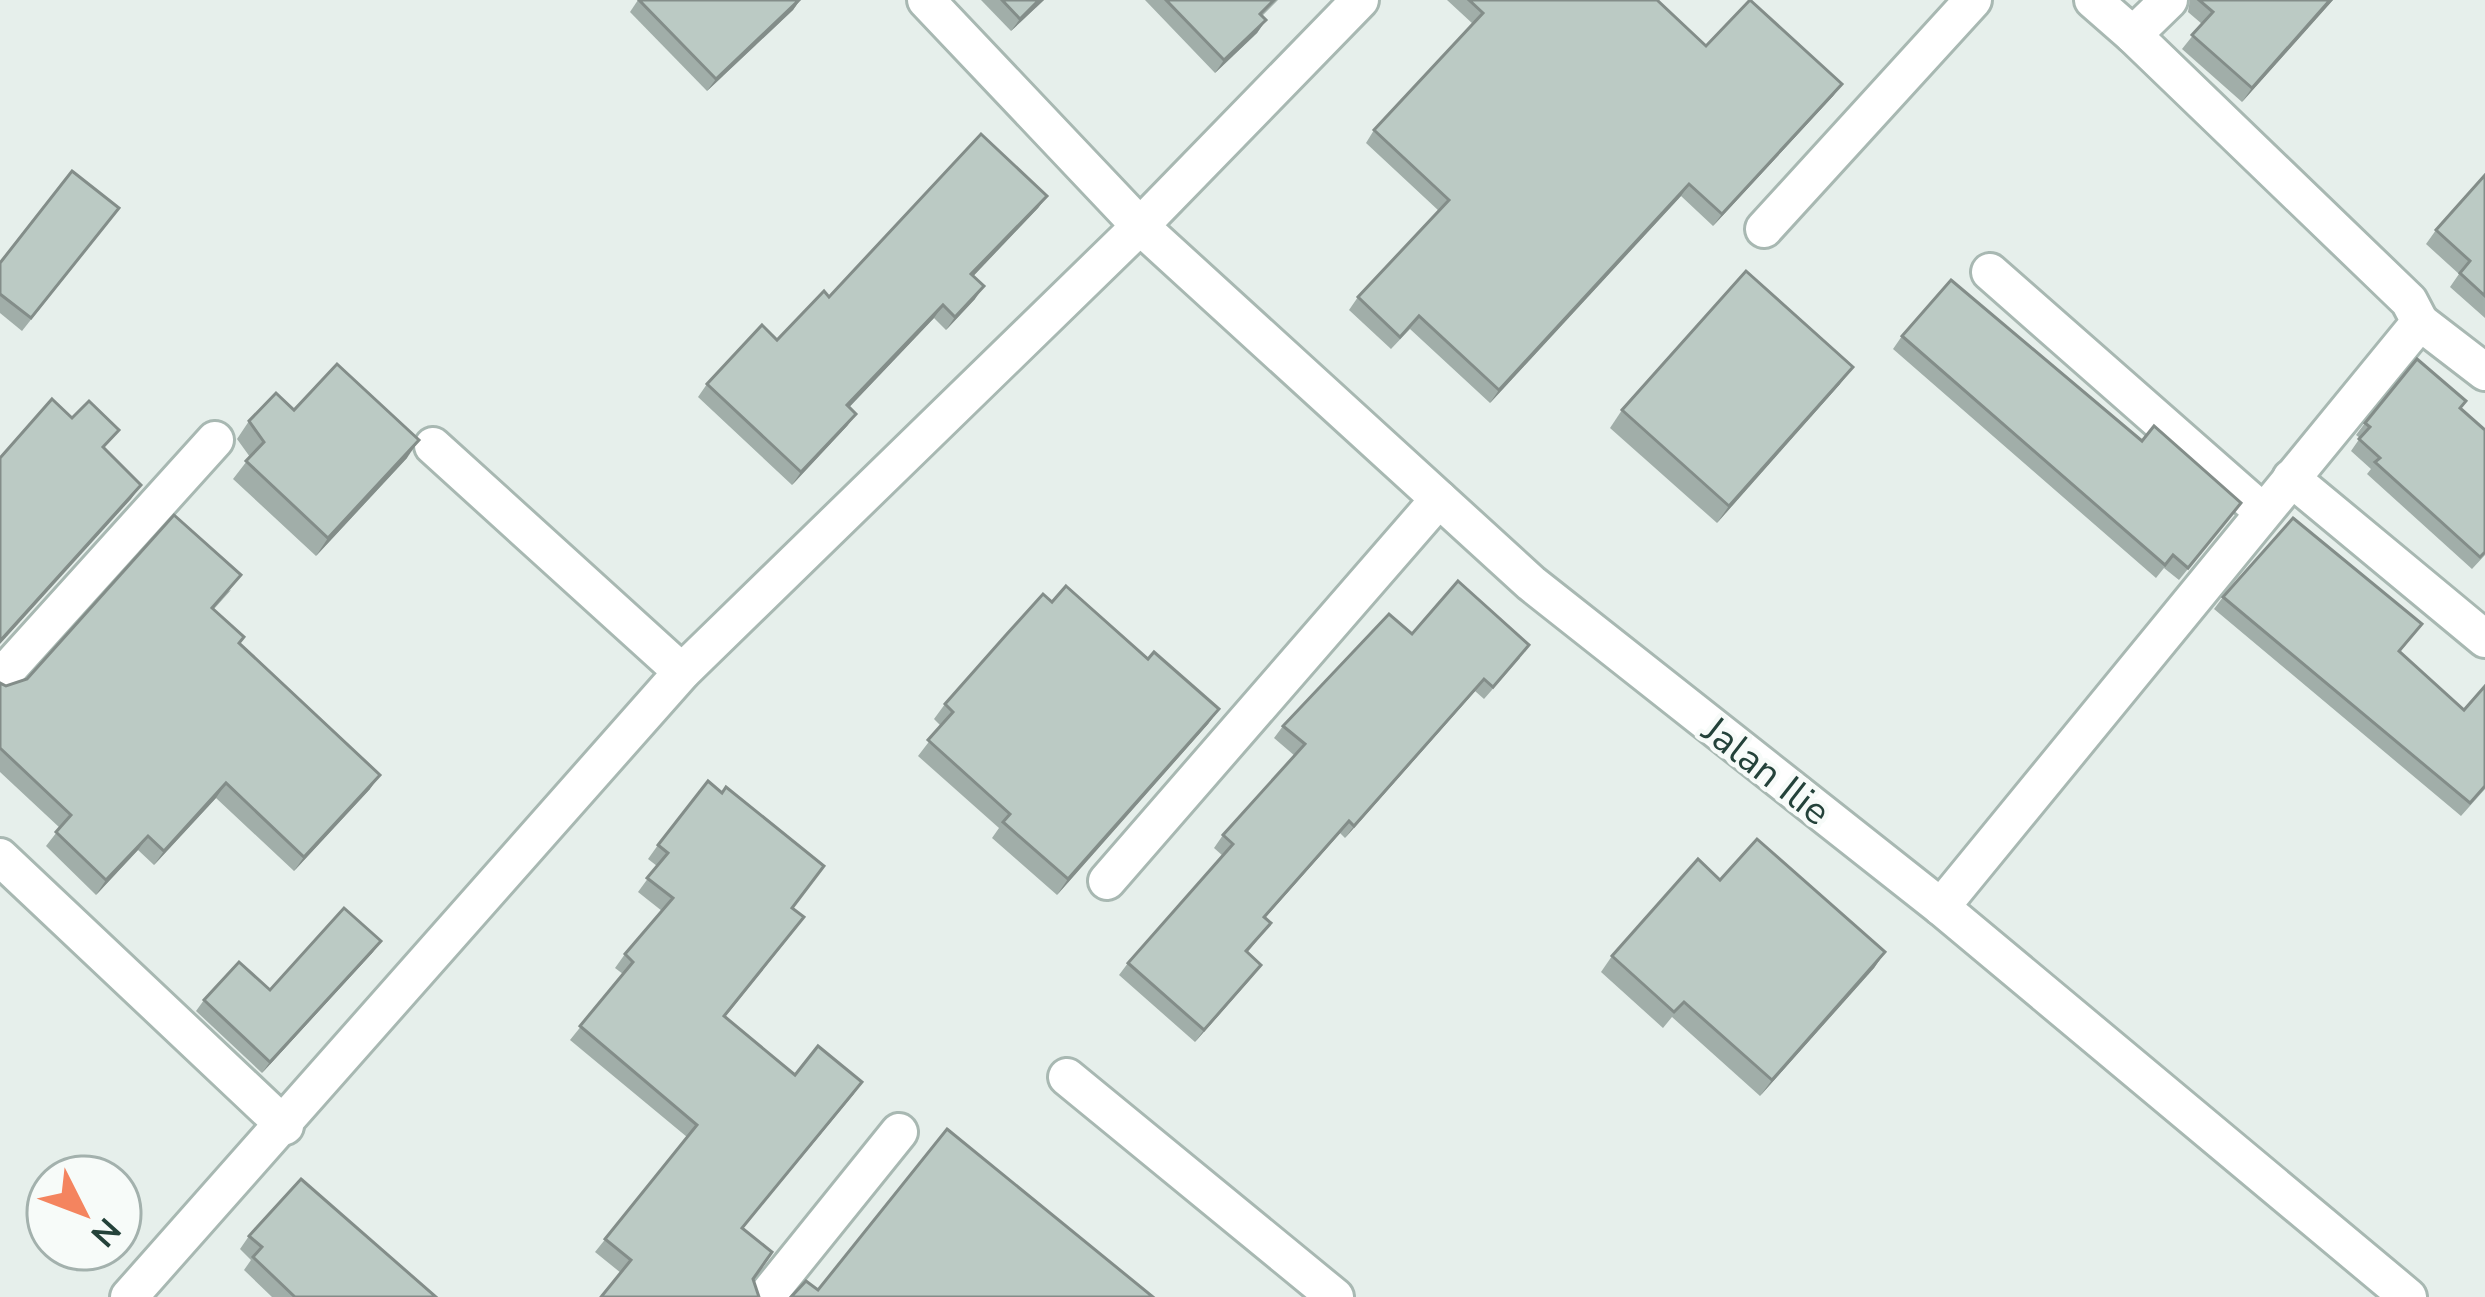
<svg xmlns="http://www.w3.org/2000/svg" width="2485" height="1297" font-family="'Nunito Sans',sans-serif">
	<rect width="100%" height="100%" fill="#e6efeb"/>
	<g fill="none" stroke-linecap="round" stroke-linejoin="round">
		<g stroke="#a8b8b2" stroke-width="42">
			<g id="minor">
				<path d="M926,0L1140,226L1531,583L1941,907L2408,1297"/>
				<path d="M2093,0L2133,35L2169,0"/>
				<path d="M1764,229L1973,0"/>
				<path d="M1990,272L2263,512"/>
				<path d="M2420,322L2485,372"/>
				<path d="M433,446L682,672"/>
				<path d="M2291,478L2485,639"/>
				<path d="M0,678L215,440"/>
				<path d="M0,857L285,1126"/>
				<path d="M1107,881L1439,499"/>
				<path d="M1941,907L2420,322L2409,301L2133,35"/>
				<path d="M1067,1077L1335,1297"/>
				<path d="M129,1297L682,672L1140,226L1360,0"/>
				<path d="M766,1297L899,1132"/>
			</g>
		</g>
		<use href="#minor" stroke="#fff" stroke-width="36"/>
	</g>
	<g fill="#a1aea9">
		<path d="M638,0H800L793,10L707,91L630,12Z"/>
		<path d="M981,0H1044L1011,31Z"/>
		<path d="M1145,0H1278L1262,16L1266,20L1257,33L1215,73Z"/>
		<path d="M1447,0H1657L1706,46L1842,84L1833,96L1713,226L1681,196L1490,403L1410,329L1391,349L1349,310L1358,297L1439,211L1366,143L1374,130L1473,24Z"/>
		<path d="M2190,0H2333L2242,102L2182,49L2202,24L2188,12Z"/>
		<path d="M2485,175V318L2450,287L2459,274L2426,244L2436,230Z"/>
		<path d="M1047,196L1038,208L973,276L975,299L946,330L934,318L849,407L856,414L847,426L792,485L698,397L707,384L777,340L829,297Z"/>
		<path d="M110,220L22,331L0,313V263Z"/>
		<path d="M1902,336L2142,441L2241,503L2179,580L2164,568L2156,578L1893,349Z"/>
		<path d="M1840,384L1717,523L1610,428L1622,410Z"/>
		<path d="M2461,408L2485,555L2472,569L2367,474L2371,469L2351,451L2360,438L2356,435L2365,423Z"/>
		<path d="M294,410L407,458L316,556L233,479L250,457L237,439L249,421Z"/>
		<path d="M231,590L214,609L239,643L370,789L294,871L216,798L154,865L138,850L96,895L46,846L60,828L0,772V683L6,686L27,679Z"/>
		<path d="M2223,597L2422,624L2400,652L2464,710L2485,789L2461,816L2214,609Z"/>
		<path d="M1052,602L1148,659L1219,709L1208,724L1057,895L992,838L999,828L918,756L941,726L934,719L945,704Z"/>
		<path d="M1412,634L1520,658L1484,699L1475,691L1345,838L1340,833L1265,918L1271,923L1247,953L1252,977L1195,1042L1119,975L1128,963L1223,856L1214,848L1223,835L1295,756L1274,738L1283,726Z"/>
		<path d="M658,845L792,908L794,931L725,1017L795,1075L862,1082L743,1228L753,1279L621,1273L595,1252L687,1137L570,1040L623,974L615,968L625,954L662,911L638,892L657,866L648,859Z"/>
		<path d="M1720,880L1885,952L1874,968L1760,1096L1672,1017L1663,1028L1601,972L1612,956Z"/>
		<path d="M373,952L262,1073L196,1011L204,1000L270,990Z"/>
		<path d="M249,1236L436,1297H272L244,1270L251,1260L240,1249Z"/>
	</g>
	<g fill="#838d89">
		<path d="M800,0L793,10L707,91L716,79Z"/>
		<path d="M1039,0H1044L1011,31L1020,19Z"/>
		<path d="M2330,0H2333L2242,102L2252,88Z"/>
		<path d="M1266,20L1257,33L1215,73L1224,60Z"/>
		<path d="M1842,84L1833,96L1713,226L1722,214Z"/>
		<path d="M1689,184L1681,196L1490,403L1499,390Z"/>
		<path d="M1047,196L1038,208L963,287L971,274Z"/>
		<path d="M984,286L975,299L946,330L955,317Z"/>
		<path d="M943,305L934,318L839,418L847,405Z"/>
		<path d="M1853,367L1840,384L1717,523L1729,506Z"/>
		<path d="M856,414L847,426L792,485L801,472Z"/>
		<path d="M419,440L407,458L316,556L328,538Z"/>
		<path d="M141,485L131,499L0,644V641Z"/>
		<path d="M1484,679L1475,691L1345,838L1354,826Z"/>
		<path d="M1219,709L1208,724L1057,895L1068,879Z"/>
		<path d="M380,775L370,789L294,871L304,857Z"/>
		<path d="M226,783L216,798L154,865L164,851Z"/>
		<path d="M1349,821L1340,833L1255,929L1264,917Z"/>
		<path d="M148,836L138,850L96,895L106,880Z"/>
		<path d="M381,941L373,952L262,1073L270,1062Z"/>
		<path d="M1885,952L1874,968L1760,1096L1772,1080Z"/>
		<path d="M1261,965L1252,977L1195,1042L1204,1030Z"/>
		<path d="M862,1082L853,1095L732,1241L742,1228Z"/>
	</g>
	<g fill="#bbcac4" stroke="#838d89" stroke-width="3">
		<path d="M639,0H799L716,79Z"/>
		<path d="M1002,0H1039L1020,19Z"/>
		<path d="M1166,0H1274L1260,14L1266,20L1224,60Z"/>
		<path d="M1469,0H1657L1706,46L1750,0L1842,84L1722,214L1689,184L1499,390L1419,316L1400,337L1358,297L1449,200L1374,130L1483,13Z"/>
		<path d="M2199,0H2330L2252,88L2192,35L2213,12Z"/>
		<path d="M981,134L1047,196L971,274L984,286L955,317L943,305L847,405L856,414L801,472L707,384L762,325L777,340L824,291L829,297Z"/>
		<path d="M72,171L119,208L31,318L0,294V263Z"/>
		<path d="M2485,175V296L2460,273L2470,261L2436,230Z"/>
		<path d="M1746,271L1853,367L1729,506L1622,410Z"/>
		<path d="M1951,280L2142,441L2154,426L2241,503L2188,568L2173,555L2165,565L1902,336Z"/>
		<path d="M2417,359L2466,401L2460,408L2485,430V552L2480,557L2375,462L2380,458L2359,439L2370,427L2365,423Z"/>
		<path d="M337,364L419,440L328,538L246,461L264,442L249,421L276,393L294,410Z"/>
		<path d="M52,399L72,418L89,401L119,430L103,447L141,485L0,641V458Z"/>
		<path d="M174,515L241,575L212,608L244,637L239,643L380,775L304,857L226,783L164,851L148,836L106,880L56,832L71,815L0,748V683L6,686L27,679Z"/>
		<path d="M2293,518L2422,624L2399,651L2464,710L2485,686V786L2470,803L2223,597Z"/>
		<path d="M1458,581L1529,645L1493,687L1484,679L1354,826L1349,821L1264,917L1271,923L1246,951L1261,965L1204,1030L1128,963L1233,844L1223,835L1305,744L1283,726L1389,614L1412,634Z"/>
		<path d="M1066,586L1148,659L1154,652L1219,709L1068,879L1003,822L1010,814L928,740L953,712L945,704L1006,635L1043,594L1052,602Z"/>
		<path d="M708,781L722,793L726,787L824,866L792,908L804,917L724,1016L795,1075L818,1046L862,1082L742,1228L772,1252L753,1279L759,1297H601L631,1260L605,1239L697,1125L580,1026L633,962L625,954L673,898L647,878L668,853L658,845Z"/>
		<path d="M1757,839L1885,952L1772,1080L1684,1002L1674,1012L1612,956L1698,859L1720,880Z"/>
		<path d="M344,908L381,941L270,1062L204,1000L239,962L270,990Z"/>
		<path d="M947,1129L1153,1297H791L806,1281L818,1290Z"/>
		<path d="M301,1179L436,1297H295L253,1257L262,1247L249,1236Z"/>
	</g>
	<g text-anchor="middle" stroke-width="9" stroke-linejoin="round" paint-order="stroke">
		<g font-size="39" fill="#24423a" stroke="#f7fbf9">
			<text transform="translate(1767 770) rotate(38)" y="14">Jalan Ilie</text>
		</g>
	</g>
	<g transform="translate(84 1213) rotate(132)"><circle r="57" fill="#f7fbf9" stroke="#a3b1ad" stroke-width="3"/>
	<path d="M0-9L21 45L0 30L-21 45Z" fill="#f4845f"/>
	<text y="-18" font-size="33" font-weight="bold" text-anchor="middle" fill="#24423a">N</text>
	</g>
</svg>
